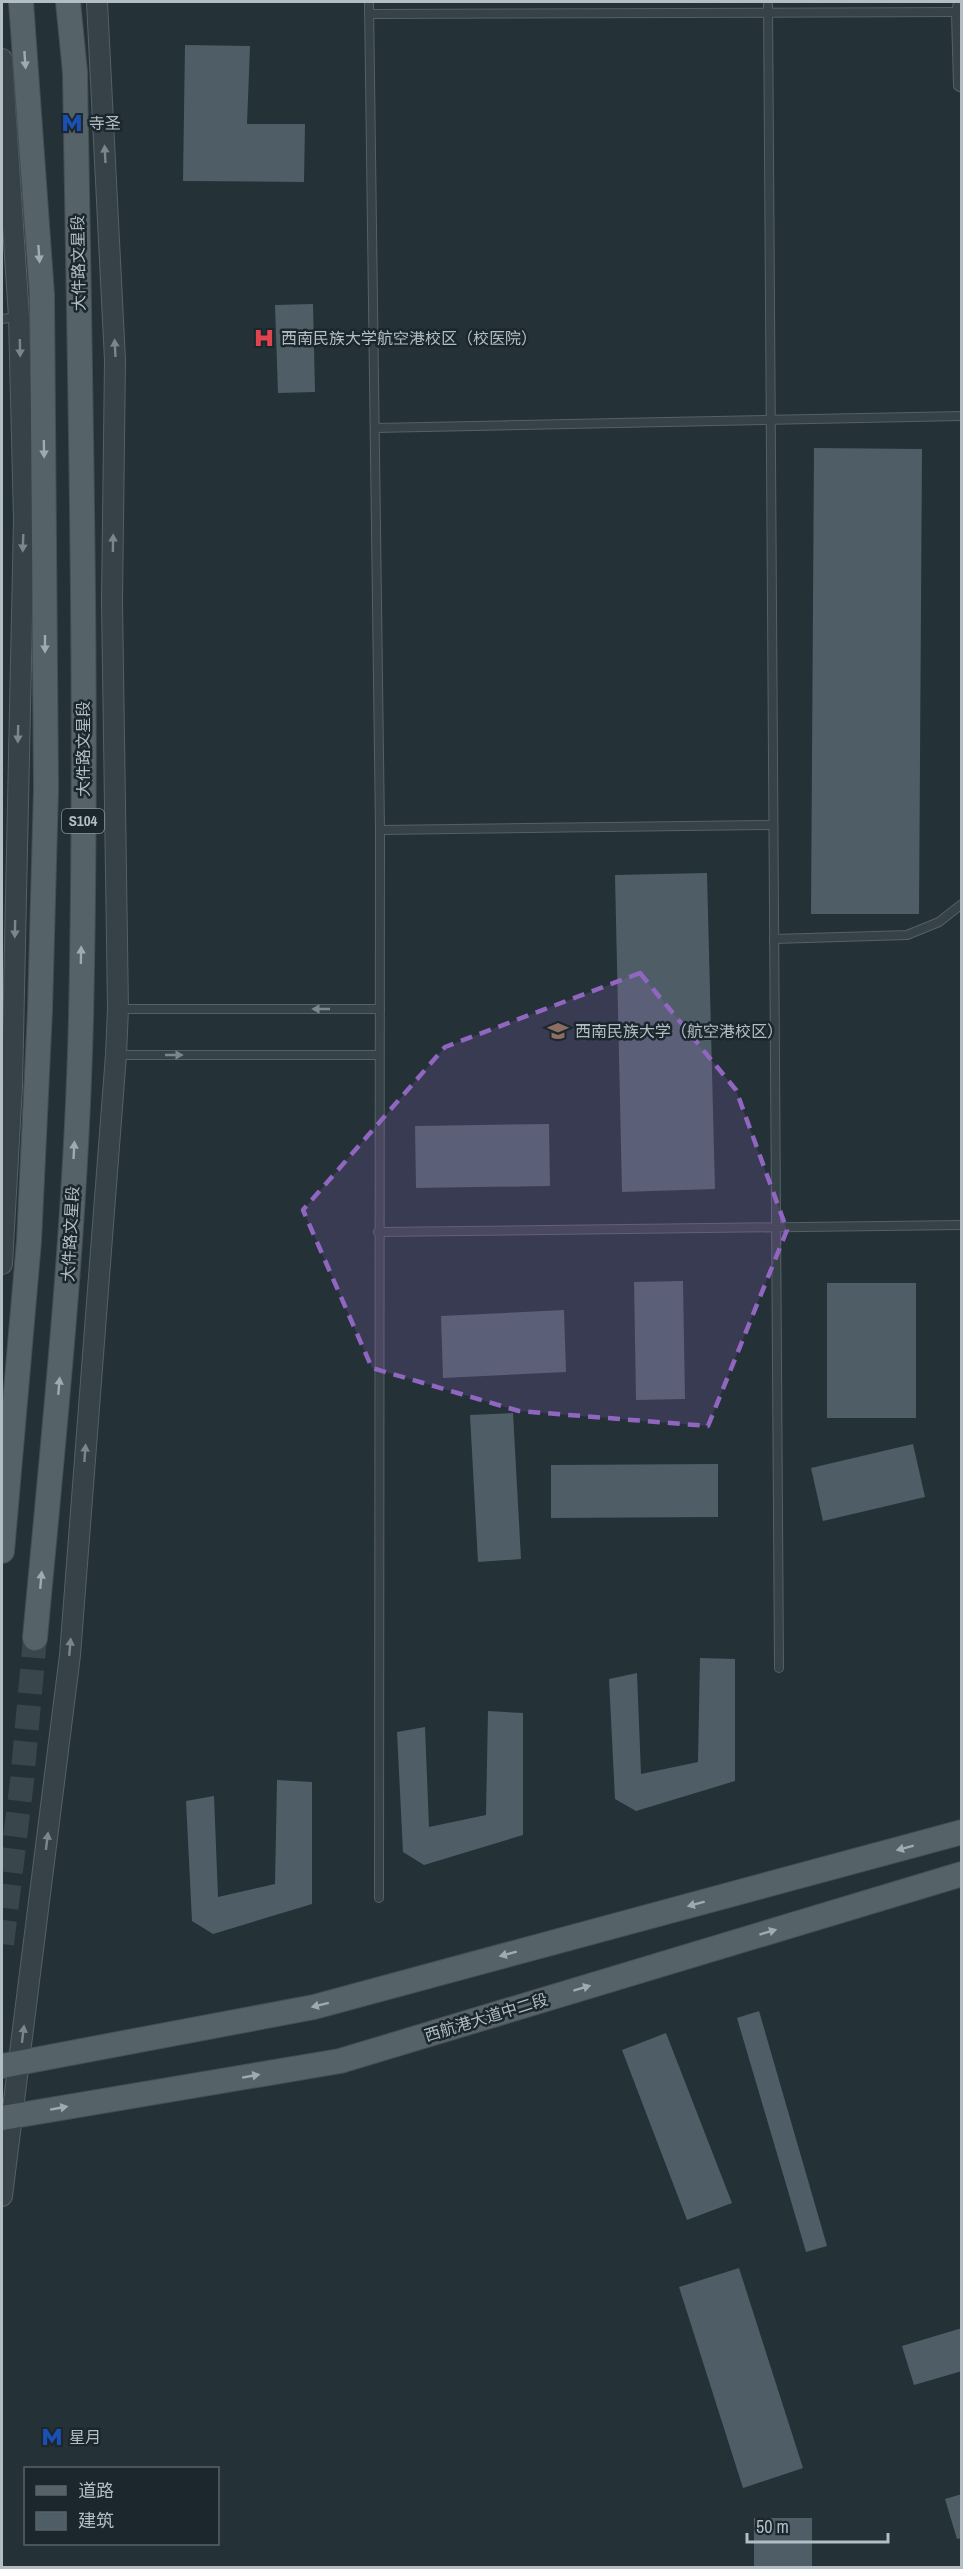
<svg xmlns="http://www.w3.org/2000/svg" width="963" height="2569" font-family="'Archivo Narrow','Noto Sans SC',sans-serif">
	<rect width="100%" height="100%" fill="#243137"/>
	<g fill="#4f5e66">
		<path d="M185,45L250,46L247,124H305L304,182L183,181Z"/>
		<path d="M313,304L315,392L278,393L275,305Z"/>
		<path d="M814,448L922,449L919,914H811Z"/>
		<path d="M707,873L715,1189L622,1192L615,875Z"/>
		<path d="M549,1124L550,1186L416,1188L415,1126Z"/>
		<path d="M683,1281L685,1399L636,1400L634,1282Z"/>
		<rect x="827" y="1283" width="89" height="135"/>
		<path d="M564,1310L566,1372L443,1378L441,1316Z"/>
		<path d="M513,1413L521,1559L478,1562L470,1415Z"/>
		<path d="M913,1444L925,1497L823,1521L811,1468Z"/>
		<path d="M718,1464V1517L551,1518V1465Z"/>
		<path d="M700,1658L735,1659V1781L636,1811L615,1799L609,1679L637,1673L641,1774L698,1762Z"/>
		<path d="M488,1711L523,1713V1835L424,1865L403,1852L397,1732L425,1727L429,1827L486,1815Z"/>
		<path d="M277,1780L312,1782V1904L213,1934L192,1921L186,1801L214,1796L218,1897L275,1884Z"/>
		<path d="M759,2011L827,2246L806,2252L737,2018Z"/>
		<path d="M666,2033L732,2203L687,2220L622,2050Z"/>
		<path d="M739,2268L803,2468L743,2488L679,2287Z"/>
		<path d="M962,2328V2371L914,2385L902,2346Z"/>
		<path d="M962,2494V2538L957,2539L945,2499Z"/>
		<rect x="754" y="2518" width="58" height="50"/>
	</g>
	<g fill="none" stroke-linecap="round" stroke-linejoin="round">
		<path stroke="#39464c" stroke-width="24" stroke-dasharray="24 12" stroke-linecap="butt" d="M2,1944L22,1781L35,1638"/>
		<g stroke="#556066" stroke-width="10">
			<g id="service">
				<path d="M369,2L380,830L379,1898"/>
				<path d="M768,2L779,1668"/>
				<path d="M958,2L956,13L958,86L962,88"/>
				<path d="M369,14L962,12"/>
				<path d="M2,319L17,317"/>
				<path d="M375,428L962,416"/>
				<path d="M380,830L773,825"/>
				<path d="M774,939L907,935L939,922L962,904"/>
				<path d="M120,1009H380"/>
				<path d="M117,1055H379"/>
				<path d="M378,1232L962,1225"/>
			</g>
		</g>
		<g stroke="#556066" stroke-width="22">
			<g id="tertiary">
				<path d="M2,59L19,317L24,520L12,1086L2,1264"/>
				<path d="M2,2196L70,1655L116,1055L118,1009L112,602L115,360L97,2"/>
			</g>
		</g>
		<g stroke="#434e54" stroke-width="26">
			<g id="primary">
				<path d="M2,1551L29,1241L40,1010L46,789L42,295L21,2"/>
				<path d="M35,1638C54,1432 76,1225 81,1018C88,703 80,387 75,72L68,2"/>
				<path d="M2,2066L314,2007L962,1832"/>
				<path d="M2,2118L340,2061L962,1874"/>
			</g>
		</g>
		<use href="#service" stroke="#374248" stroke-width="8"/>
		<use href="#tertiary" stroke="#374248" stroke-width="20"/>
		<use href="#primary" stroke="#556268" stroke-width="24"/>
	</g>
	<defs><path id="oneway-solid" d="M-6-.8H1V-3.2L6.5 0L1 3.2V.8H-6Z" transform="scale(1.5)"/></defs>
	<g fill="#9fabb2">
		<use href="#oneway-solid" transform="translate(25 60) rotate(86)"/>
		<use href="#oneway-solid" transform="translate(39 254) rotate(86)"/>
		<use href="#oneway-solid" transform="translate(44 449) rotate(89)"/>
		<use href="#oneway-solid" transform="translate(45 644) rotate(90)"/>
		<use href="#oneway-solid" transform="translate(81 955) rotate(-89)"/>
		<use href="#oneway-solid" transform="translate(74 1150) rotate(-87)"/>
		<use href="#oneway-solid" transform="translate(59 1386) rotate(-85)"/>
		<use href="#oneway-solid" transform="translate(41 1580) rotate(-85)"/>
		<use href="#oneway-solid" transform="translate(905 1848) rotate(165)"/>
		<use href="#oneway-solid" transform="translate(696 1904) rotate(165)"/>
		<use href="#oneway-solid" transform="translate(768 1932) rotate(-17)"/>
		<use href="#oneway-solid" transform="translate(508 1954) rotate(165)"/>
		<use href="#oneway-solid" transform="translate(582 1988) rotate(-17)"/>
		<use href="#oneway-solid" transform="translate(320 2005) rotate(166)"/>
		<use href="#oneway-solid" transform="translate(251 2076) rotate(-10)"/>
		<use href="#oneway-solid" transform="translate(59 2108) rotate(-10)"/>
	</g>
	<g fill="#7b868c">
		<use href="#oneway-solid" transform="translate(105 154) rotate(-93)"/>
		<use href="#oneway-solid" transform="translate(20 348) rotate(89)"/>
		<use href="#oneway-solid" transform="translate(115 348) rotate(-93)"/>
		<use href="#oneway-solid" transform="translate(23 543) rotate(92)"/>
		<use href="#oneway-solid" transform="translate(113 543) rotate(-89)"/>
		<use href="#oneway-solid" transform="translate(18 734) rotate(91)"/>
		<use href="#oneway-solid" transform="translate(15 929) rotate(91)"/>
		<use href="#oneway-solid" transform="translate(321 1009) rotate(-180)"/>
		<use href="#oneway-solid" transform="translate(174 1055)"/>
		<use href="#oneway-solid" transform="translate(85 1453) rotate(-86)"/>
		<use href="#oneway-solid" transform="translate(70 1647) rotate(-85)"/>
		<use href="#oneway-solid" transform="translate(47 1841) rotate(-83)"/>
		<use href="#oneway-solid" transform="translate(23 2034) rotate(-83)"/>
	</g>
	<path fill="#9166c1" fill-opacity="0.2" stroke="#9166c1" stroke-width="4.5" stroke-dasharray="12 8" stroke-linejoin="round" d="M640,973L736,1090L787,1230L708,1426L519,1411L372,1368L303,1210L445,1047Z"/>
	<defs>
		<g id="metro-bare" transform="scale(1.62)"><path d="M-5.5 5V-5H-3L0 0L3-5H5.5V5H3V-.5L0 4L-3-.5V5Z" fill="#1a4fb4" stroke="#1c272d" stroke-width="2.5" paint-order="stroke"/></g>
		<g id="hospital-bare" transform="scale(1.62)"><path d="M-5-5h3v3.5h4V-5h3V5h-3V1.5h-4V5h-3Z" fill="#e0444e" stroke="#1c272d" stroke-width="2.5" paint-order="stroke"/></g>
		<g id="university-bare" transform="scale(1.62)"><path d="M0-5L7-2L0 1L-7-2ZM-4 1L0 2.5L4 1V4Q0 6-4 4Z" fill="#8d6e63" stroke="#1c272d" stroke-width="2.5" paint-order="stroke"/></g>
	</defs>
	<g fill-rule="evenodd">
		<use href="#metro-bare" x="72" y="123"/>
		<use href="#hospital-bare" x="264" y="338"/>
		<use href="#university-bare" x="558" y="1031"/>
		<use href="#metro-bare" x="52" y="2437"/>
	</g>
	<g text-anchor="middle" stroke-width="5" stroke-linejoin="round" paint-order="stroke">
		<rect fill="#1c272d" stroke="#859097" stroke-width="1.5" x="62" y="809" width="42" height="24" rx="4.5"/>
		<g font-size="15" font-weight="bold" fill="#b2bdc4">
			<text x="83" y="826">S104</text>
		</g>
		<g font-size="16" fill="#b2bdc4" stroke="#1c272d" text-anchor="start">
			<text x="89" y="129">寺圣</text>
			<text x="281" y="344">西南民族大学航空港校区（校医院）</text>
			<text x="575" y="1037">西南民族大学（航空港校区）</text>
			<text x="69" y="2443">星月</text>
		</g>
		<g font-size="16" fill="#b2bdc4" stroke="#1c272d">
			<text transform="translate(78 263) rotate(-91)" y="6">大件路文星段</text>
			<text transform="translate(83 749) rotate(-90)" y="6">大件路文星段</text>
			<text transform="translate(70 1234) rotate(-87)" y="6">大件路文星段</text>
			<text transform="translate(486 2017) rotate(-17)" y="6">西航港大道中二段</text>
		</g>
	</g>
	<rect width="963" height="2569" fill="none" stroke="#b2bdc4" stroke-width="6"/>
	<rect x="24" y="2467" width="195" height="78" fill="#1c272d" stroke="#586369" stroke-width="1.5"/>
	<rect x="36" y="2486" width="30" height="9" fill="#556268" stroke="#586369" stroke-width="1.5"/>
	<text x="78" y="2497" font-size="18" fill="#b2bdc4">道路</text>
	<rect x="36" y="2512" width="30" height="18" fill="#4f5e66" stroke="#586369" stroke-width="1.5"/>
	<text x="78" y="2527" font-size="18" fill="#b2bdc4">建筑</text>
	<path d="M747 2533v9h141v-9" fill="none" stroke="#b2bdc4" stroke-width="3"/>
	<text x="756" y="2533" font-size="18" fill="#b2bdc4" stroke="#1c272d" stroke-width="4.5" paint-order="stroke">50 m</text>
</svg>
